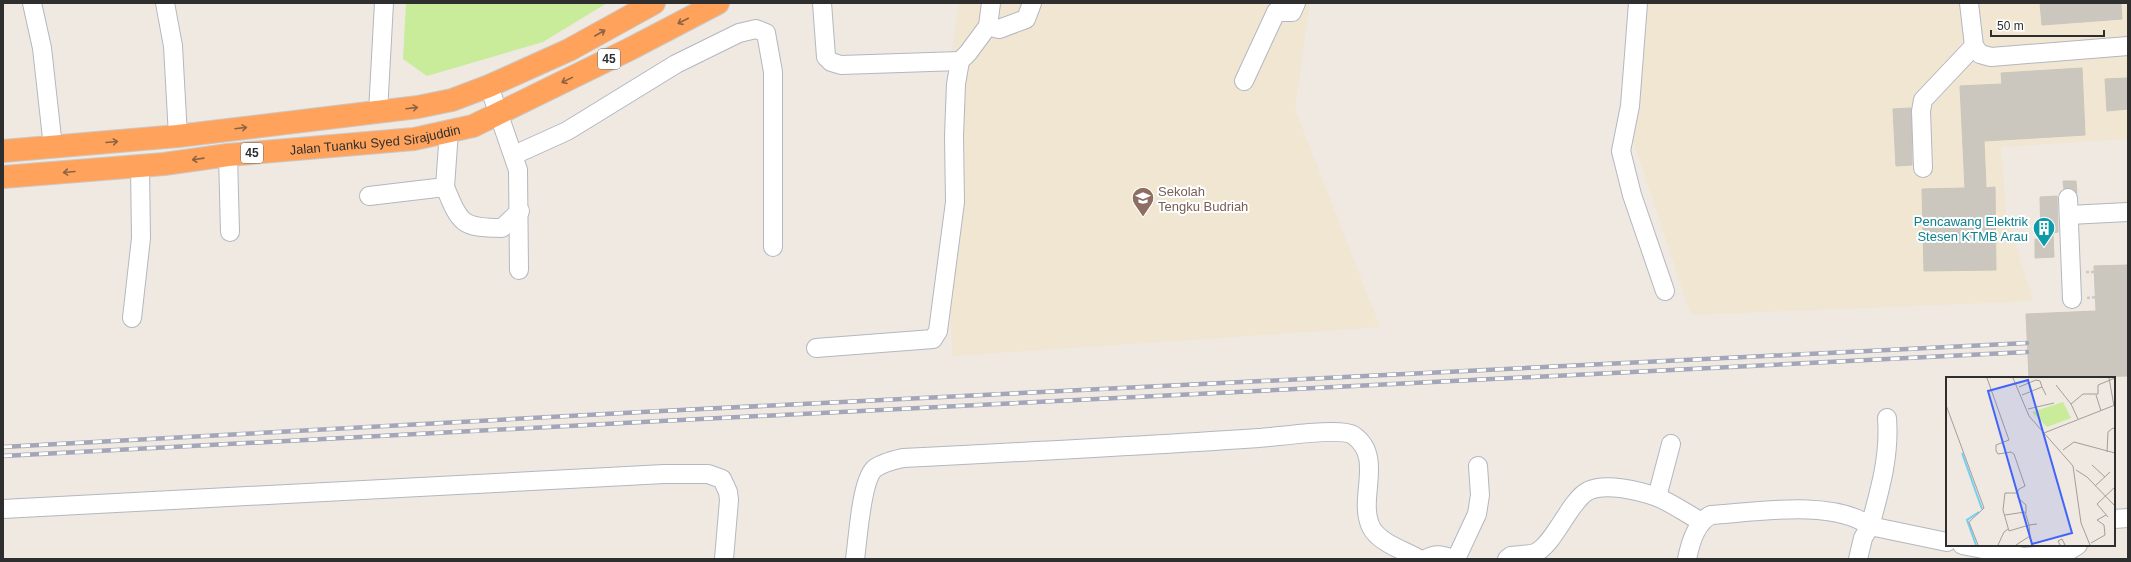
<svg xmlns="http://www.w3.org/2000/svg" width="2131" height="562" font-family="Helvetica,sans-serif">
	<rect width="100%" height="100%" fill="#efe9e1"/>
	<g fill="#f0e6d1">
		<path d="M959,3H1310L1295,109L1380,327L952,356L945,97Z"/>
		<path d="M1647,3H2128V139L2001,147L2006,213L2033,301L1691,315L1631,134Z"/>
	</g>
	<path fill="#c9ec9a" d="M406,3H607L543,42L427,76L403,59Z"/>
	<g fill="#cbc7bf" stroke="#cbc5ba">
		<path d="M2040,3H2121L2122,19L2042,25Z"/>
		<path d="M2082,68L2085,135L1984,141L1986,188L1995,187L1996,270L1924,271L1922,189L1965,188L1960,86L2002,84L2001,73Z"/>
		<path d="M2128,78V109L2107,111L2105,79Z"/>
		<path d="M1911,108L1912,165L1896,166L1893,109Z"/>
		<path d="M2063,181H2076L2077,193L2073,189H2064Z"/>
		<path d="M2057,196L2058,232L2053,233L2054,257L2035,258V239H2041L2040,197Z"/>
		<path d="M2128,265V376L2029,378L2026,314L2096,311L2094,266Z"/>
	</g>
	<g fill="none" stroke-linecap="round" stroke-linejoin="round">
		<g stroke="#b4b7c1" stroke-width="20">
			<g id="minor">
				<path d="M32,3L42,48L53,147"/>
				<path d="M165,3L173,46L178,136"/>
				<path d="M822,3L826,57L831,62L841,65L960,61"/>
				<path d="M1638,3L1630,106L1621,151L1632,195L1665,291"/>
				<path d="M1969,3L1974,46L1980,54L1991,57L2128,46"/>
				<path d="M1276,12H1292L1296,3"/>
				<path d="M988,26L999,29L1026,19L1032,3"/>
				<path d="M1244,81L1276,12"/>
				<path d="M489,86L518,170L519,270"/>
				<path d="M378,112L384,3"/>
				<path d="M228,155L230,232"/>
				<path d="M514,155L567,131L676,64L739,33L756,29L766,33L773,72V247"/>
				<path d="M1923,168L1921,111L1923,100L1974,46"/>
				<path d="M445,187C460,223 461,228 502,228L520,211"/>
				<path d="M369,196L445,187L449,131"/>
				<path d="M2068,198L2072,299"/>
				<path d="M2069,215L2128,212"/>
				<path d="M132,318L141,238L140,166"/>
				<path d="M816,348L933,339L938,331L955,202L954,136L956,84L960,61L968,53L988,26L991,3"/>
				<path d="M1657,497L1671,444"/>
				<path d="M3,509L664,474H708L722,479L728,492L729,500L724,559"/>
				<path d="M2114,519L2128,518"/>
				<path d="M1962,545L2024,557L2027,559"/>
				<path d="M2024,557L2065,553L2078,545"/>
				<path d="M855,559C858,539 861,482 874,469C881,463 894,460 903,458C1022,452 1141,446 1259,438C1277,437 1340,427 1353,435C1385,457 1357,498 1371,527C1379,543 1404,550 1419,559"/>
				<path d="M1426,559C1436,553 1442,555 1453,559"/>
				<path d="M1456,559L1477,514L1480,495L1478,466"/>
				<path d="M1507,559L1511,556C1518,555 1528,555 1535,553C1554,545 1570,500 1588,491C1605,482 1640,491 1657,497C1672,503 1687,514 1702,522"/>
				<path d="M1687,559C1690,544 1696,522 1711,515C1756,512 1833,499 1870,526C1880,490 1890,456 1887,418"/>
				<path d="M1858,559L1863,538L1870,526L1947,542"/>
			</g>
		</g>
		<g stroke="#c9c9c9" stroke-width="24">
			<g id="highway">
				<path d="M3,151L178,136L418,107L452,100L489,86L569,50L654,3"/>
				<path id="s1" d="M3,177L164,164L228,155L414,139L473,126L630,49L718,3"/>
			</g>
		</g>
		<g stroke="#c9c9c9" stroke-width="2.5" stroke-dasharray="3 2" stroke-linecap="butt">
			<path d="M2086,272H2096"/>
			<path d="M2087,298L2097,297"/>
		</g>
		<use href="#minor" stroke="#fff" stroke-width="18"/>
		<use href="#highway" stroke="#ffa35c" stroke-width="22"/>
		<g stroke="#a3a6b8" stroke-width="4.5">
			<g id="rail">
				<path d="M3,447L661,411L2027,343"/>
				<path d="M3,456L661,421L2027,352"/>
			</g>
		</g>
		<use href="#rail" stroke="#fff" stroke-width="3" stroke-dasharray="9" stroke-linecap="butt"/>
	</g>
	<defs><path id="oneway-shaft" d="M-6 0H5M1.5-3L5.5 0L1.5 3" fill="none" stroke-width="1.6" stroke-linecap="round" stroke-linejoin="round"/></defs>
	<g stroke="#8c6343">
		<use href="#oneway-shaft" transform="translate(683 21) rotate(153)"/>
		<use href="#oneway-shaft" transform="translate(600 33) rotate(-30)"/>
		<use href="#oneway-shaft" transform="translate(567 80) rotate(154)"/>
		<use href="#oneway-shaft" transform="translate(412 108) rotate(-7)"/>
		<use href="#oneway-shaft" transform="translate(241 128) rotate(-7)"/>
		<use href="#oneway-shaft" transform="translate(112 142) rotate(-5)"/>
		<use href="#oneway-shaft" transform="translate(198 159) rotate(172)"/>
		<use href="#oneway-shaft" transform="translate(69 172) rotate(175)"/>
	</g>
	<defs>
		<g id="school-pin" transform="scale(1.15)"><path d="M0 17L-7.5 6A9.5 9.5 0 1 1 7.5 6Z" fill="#8d6e63" stroke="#fff"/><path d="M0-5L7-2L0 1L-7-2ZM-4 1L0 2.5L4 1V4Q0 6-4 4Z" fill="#fff"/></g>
		<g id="building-pin" transform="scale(1.15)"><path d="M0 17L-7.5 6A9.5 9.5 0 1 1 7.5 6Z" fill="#0f9aa8" stroke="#fff"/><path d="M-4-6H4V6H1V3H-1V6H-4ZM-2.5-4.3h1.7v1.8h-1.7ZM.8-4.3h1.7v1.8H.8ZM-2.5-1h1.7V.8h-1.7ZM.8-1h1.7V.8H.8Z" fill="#fff"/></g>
	</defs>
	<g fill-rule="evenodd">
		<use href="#school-pin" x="1143" y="198"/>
		<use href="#building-pin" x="2044" y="228"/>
	</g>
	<g text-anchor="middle" stroke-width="4" stroke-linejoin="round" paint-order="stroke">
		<g fill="#fff" stroke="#6d6d6d" stroke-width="1">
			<rect x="598" y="49" width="22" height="20" rx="3"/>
			<rect x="241" y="143" width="22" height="20" rx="3"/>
		</g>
		<g font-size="12" font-weight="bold" fill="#2e2e2e">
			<text x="609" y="63">45</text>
			<text x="252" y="157">45</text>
		</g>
		<g font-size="13" fill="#2e2e2e" stroke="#fff">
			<text dy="5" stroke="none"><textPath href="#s1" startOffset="374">Jalan Tuanku Syed Sirajuddin</textPath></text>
		</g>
		<g font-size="13" fill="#785e54" stroke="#fff" text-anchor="start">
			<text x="1158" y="196">Sekolah<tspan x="1158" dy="15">Tengku Budriah</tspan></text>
		</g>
		<g font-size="13" fill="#0d838f" stroke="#fff" text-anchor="end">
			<text x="2028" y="226">Pencawang Elektrik<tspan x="2028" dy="15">Stesen KTMB Arau</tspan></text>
		</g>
	</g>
	<g transform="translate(1946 377)">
		<rect width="169" height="169" fill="#efe9e1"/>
		<path d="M117,25L125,41L101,50L86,35Z" fill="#c9ec9a"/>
		<path fill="none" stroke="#75cff0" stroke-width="2" d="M16,76L36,132M30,168L21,143L33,135"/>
		<path fill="none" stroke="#a29e99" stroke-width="1" d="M41,1L63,63L50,68V74L52,77L65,75L68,77L79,109L73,112L71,116M67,1L83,39L127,89L135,146L144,168M163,1L168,29M110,8L125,27L132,42M73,10L90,3L94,4L96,10M76,18L96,10L100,18M150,18L155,34M125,27L137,17H152V8L169,1M0,28L38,131L23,145L32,168M82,32L108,26M98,56L169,28M117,73L128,65L169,76M161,75L162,55L167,51L169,52M146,88L159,100M130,93L141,100L169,129M149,109L164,95M80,136V128L72,121L71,116H59L57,133L63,154L83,148L84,159M59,138L79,135L83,148L91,147M162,140L151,127L169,110M145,166L159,158L158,148L151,143L160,138M52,168L58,155L62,152M70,168L84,159M114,168L112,164L116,162L119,168"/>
		<path fill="#4264fb" fill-opacity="0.15" stroke="#4264fb" stroke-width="2" d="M82,3L126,156L86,167L42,14Z"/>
		<rect width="169" height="169" fill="none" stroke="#2e2e2e" stroke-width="2"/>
	</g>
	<rect width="2131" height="562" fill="none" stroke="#2e2e2e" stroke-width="8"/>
	<path d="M1991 30v6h113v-6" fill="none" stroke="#2e2e2e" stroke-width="2"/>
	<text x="1997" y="30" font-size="12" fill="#2e2e2e" stroke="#ffffff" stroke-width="3" paint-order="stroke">50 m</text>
</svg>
